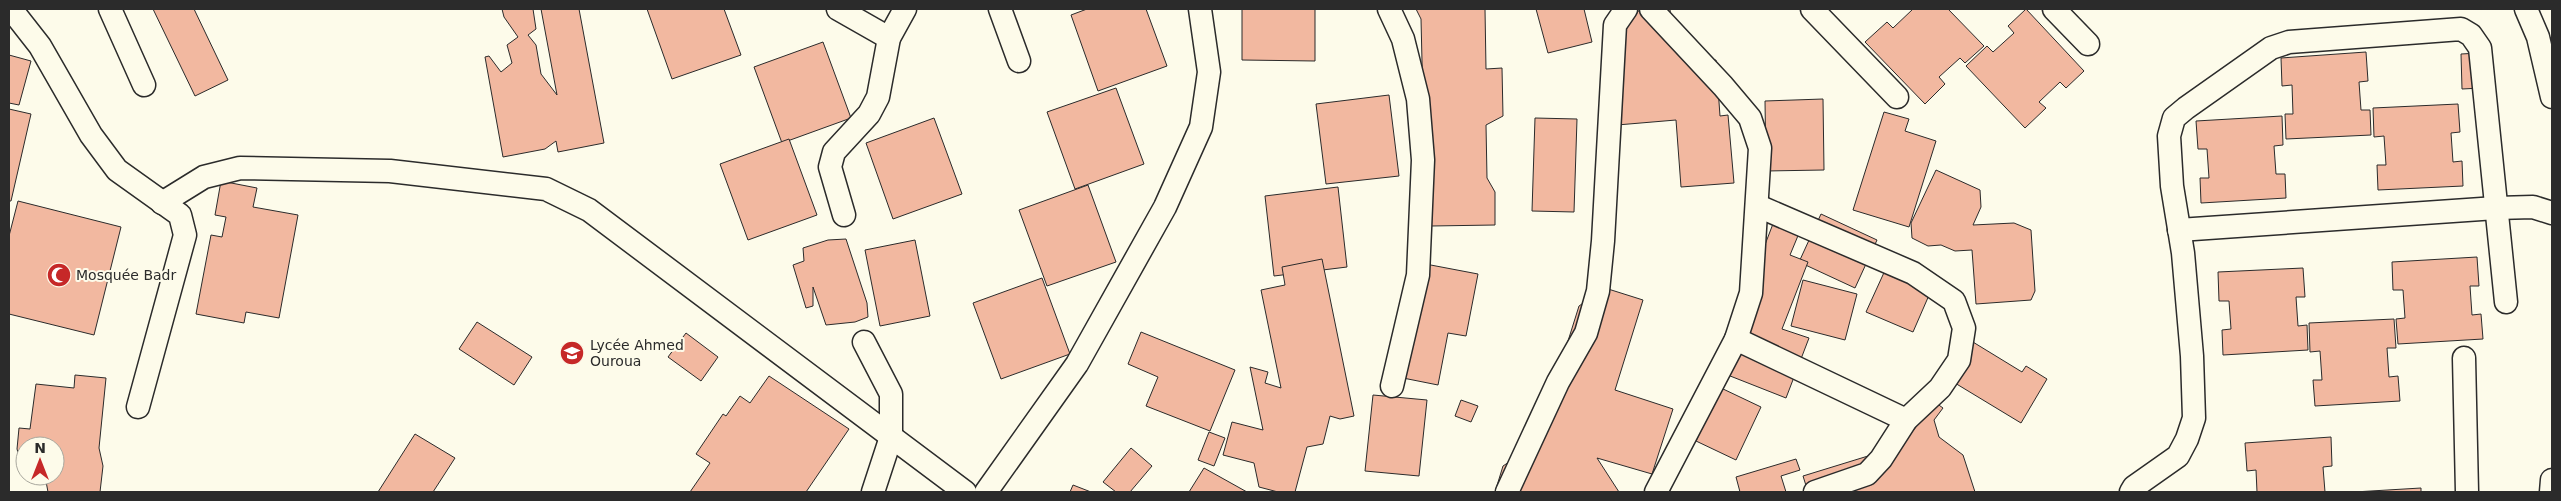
<svg xmlns="http://www.w3.org/2000/svg" width="2561" height="501" font-family="'DejaVu Sans',sans-serif">
	<rect width="100%" height="100%" fill="#fdfbea"/>
	<g fill="#f2b8a0" stroke="#2b2b2b">
		<path d="M153,9H194L228,80L195,96Z"/>
		<path d="M502,9H533L536,29L528,35L536,45L541,74L557,95L541,9H579L604,143L558,152L556,141L545,149L503,157L485,57L489,56L501,72L512,63L507,45L518,37L504,17Z"/>
		<path d="M647,9H724L741,55L672,79Z"/>
		<path d="M1087,9H1146L1167,66L1098,91L1071,15Z"/>
		<path d="M1242,9H1315V61L1242,60Z"/>
		<path d="M1416,9H1485L1486,69L1502,68L1503,116L1486,125L1487,178L1495,192V225L1431,226L1425,188L1421,19Z"/>
		<path d="M1536,9H1584L1592,42L1548,53Z"/>
		<path d="M1670,9L1673,47L1692,62L1716,60L1720,116L1728,115L1734,183L1681,187L1676,120L1617,125L1609,13Z"/>
		<path d="M1913,9H1948L1984,46L1965,63L1960,58L1939,77L1945,84L1925,104L1865,42L1887,22L1893,28Z"/>
		<path d="M2026,9L2084,71L2066,88L2060,82L2039,102L2046,108L2025,128L1966,66L1987,46L1993,52L2014,33L2008,26Z"/>
		<path d="M823,42L851,118L782,143L754,67Z"/>
		<path d="M2366,52L2368,81L2359,82L2361,110H2370L2371,135L2286,139L2285,114H2293L2292,85L2282,86L2281,58Z"/>
		<path d="M2479,53L2481,88L2462,89L2461,54Z"/>
		<path d="M9,55L31,61L19,105L9,103Z"/>
		<path d="M1116,88L1144,164L1075,189L1047,112Z"/>
		<path d="M1389,95L1399,176L1326,184L1316,104Z"/>
		<path d="M1823,99L1824,170L1766,171L1765,101Z"/>
		<path d="M2458,104L2460,132L2451,133L2453,162L2462,161L2463,186L2378,190L2377,165H2386L2384,136L2374,137L2373,108Z"/>
		<path d="M9,109L31,114L11,201H9Z"/>
		<path d="M1884,112L1909,119L1905,131L1936,141L1909,227L1853,210Z"/>
		<path d="M2282,116L2283,145L2274,146L2276,174H2285L2286,198L2201,203L2200,178H2209L2207,149H2198L2196,121Z"/>
		<path d="M934,118L962,194L893,219L866,143Z"/>
		<path d="M1535,118L1577,119L1574,212L1532,211Z"/>
		<path d="M789,139L817,215L748,240L720,164Z"/>
		<path d="M1936,170L1980,190L1981,207L1973,225L2014,223L2031,230L2035,291L2031,300L1976,304L1972,250L1955,251L1941,245L1928,246L1912,238L1911,223Z"/>
		<path d="M221,181L257,188L253,207L298,215L279,318L246,312L244,323L196,314L211,235L222,237L226,217L215,215Z"/>
		<path d="M1088,185L1116,262L1047,286L1019,210Z"/>
		<path d="M1338,187L1347,267L1274,276L1265,196Z"/>
		<path d="M18,201L121,227L94,335L9,314V236Z"/>
		<path d="M1821,214L1877,240L1855,288L1799,262Z"/>
		<path d="M1776,216L1802,226L1790,255L1808,262L1782,329L1809,338L1786,398L1720,372L1738,315Z"/>
		<path d="M846,239L867,303L868,317L855,322L826,325L813,287V306L806,308L793,265L804,261L803,248L828,240Z"/>
		<path d="M915,240L930,316L880,326L865,250Z"/>
		<path d="M2477,257L2479,286H2470L2472,315L2481,314L2483,339L2398,344L2396,319L2405,318L2403,290H2393L2392,262Z"/>
		<path d="M1322,259L1354,416L1340,419L1330,416L1323,444L1307,447L1295,492H1278L1259,487L1254,463L1223,455L1232,422L1263,430L1250,367L1268,372L1265,383L1281,388L1261,290L1285,285L1282,267Z"/>
		<path d="M1415,262L1478,274L1466,336L1448,333L1438,385L1403,378Z"/>
		<path d="M1887,266L1933,286L1913,332L1866,312Z"/>
		<path d="M2303,268L2305,297H2296L2298,326L2307,325L2308,350L2223,355L2222,330L2231,329L2229,301H2219L2218,272Z"/>
		<path d="M1042,278L1070,354L1001,379L973,303Z"/>
		<path d="M1803,280L1857,294L1845,340L1791,326Z"/>
		<path d="M1605,288L1643,300L1615,390L1673,409L1652,474L1597,458L1619,492H1495L1503,466L1521,454L1541,427L1579,306Z"/>
		<path d="M2394,319L2396,348H2387L2389,377L2398,376L2400,401L2315,406L2313,380H2322L2320,351L2310,352L2309,323Z"/>
		<path d="M477,322L532,357L514,385L459,349Z"/>
		<path d="M1141,332L1235,370L1210,431L1146,406L1158,377L1128,364Z"/>
		<path d="M686,333L718,357L701,381L668,357Z"/>
		<path d="M1968,339L2022,372L2026,366L2047,379L2021,423L1945,377Z"/>
		<path d="M75,375L106,378L99,448L103,466L100,492H48L45,476H55V446H25V476H33L25,478L17,449L19,428L30,429L36,384L74,388Z"/>
		<path d="M769,376L849,429L806,492H690L710,463L696,454L723,414L726,416L740,396L750,403Z"/>
		<path d="M1721,388L1761,407L1736,460L1696,441Z"/>
		<path d="M1922,393L1943,408L1934,420L1939,437L1963,455L1975,492H1808L1803,476L1894,448Z"/>
		<path d="M1373,395L1427,400L1419,476L1365,471Z"/>
		<path d="M1461,400L1478,406L1471,422L1455,416Z"/>
		<path d="M1209,432L1225,438L1214,466L1198,460Z"/>
		<path d="M415,434L455,458L433,492H378Z"/>
		<path d="M2331,437L2332,466L2323,467L2325,492H2257L2256,470L2247,471L2245,443Z"/>
		<path d="M1131,448L1152,466L1130,492H1116L1103,482Z"/>
		<path d="M1796,459L1800,470L1781,476L1786,492H1740L1736,477Z"/>
		<path d="M1204,468L1247,492H1189Z"/>
		<path d="M1073,485L1091,492H1070Z"/>
		<path d="M2421,488V492H2354Z"/>
	</g>
	<g fill="none" stroke-linecap="round" stroke-linejoin="round">
		<g stroke="#2b2b2b" stroke-width="25">
			<g id="minor">
				<path d="M11,9L40,46L91,135L117,170L180,215L185,235L138,407"/>
				<path d="M110,9L144,85"/>
				<path d="M838,9L889,38"/>
				<path d="M1000,9L1019,61"/>
				<path d="M1389,9L1403,39L1418,99L1423,160L1418,275L1392,386"/>
				<path d="M1651,9L1723,86L1750,118L1760,148L1751,293L1736,339L1656,492"/>
				<path d="M1812,9L1897,97"/>
				<path d="M2054,9L2088,44"/>
				<path d="M2526,9L2538,37L2552,97"/>
				<path d="M162,203L204,177L240,168L390,171L546,189L589,210L965,492"/>
				<path d="M1758,206L1913,273L1954,301L1964,328L1959,360L1940,388L1906,420L1881,459L1867,474L1815,492"/>
				<path d="M844,215L830,167L834,152L869,114L878,97L889,38L905,9"/>
				<path d="M2179,230L2496,208L2533,207L2552,213"/>
				<path d="M1736,339L1906,420"/>
				<path d="M864,342L891,394V437L873,492"/>
				<path d="M2464,358L2467,492"/>
				<path d="M986,492L1077,364L1165,207L1201,127L1209,72L1200,9"/>
				<path d="M1507,492L1558,382L1586,333L1598,291L1603,241L1615,25L1626,9"/>
				<path d="M2131,492L2134,487L2178,456L2187,439L2194,418L2192,356L2183,253L2172,186L2169,136L2174,118L2186,108L2271,48L2289,42L2461,29L2471,35L2480,48L2506,302"/>
				<path d="M2551,492L2552,480"/>
			</g>
		</g>
		<use href="#minor" stroke="#fdfbea" stroke-width="22"/>
	</g>
	<defs>
		<g id="mosque-disc" transform="scale(1.25)"><circle r="9.5" fill="#c62828" stroke="#fdfbea"/><path d="M3.5-4.9A6 6 0 1 0 3.5 4.9A5 5 0 1 1 3.5-4.9Z" fill="#fff"/></g>
		<g id="school-disc" transform="scale(1.25)"><circle r="9.5" fill="#c62828" stroke="#fdfbea"/><path d="M0-5L7-2L0 1L-7-2ZM-4 1L0 2.5L4 1V4Q0 6-4 4Z" fill="#fff"/></g>
	</defs>
	<g fill-rule="evenodd">
		<use href="#mosque-disc" x="59" y="275"/>
		<use href="#school-disc" x="572" y="353"/>
	</g>
	<g text-anchor="middle" stroke-width="4" stroke-linejoin="round" paint-order="stroke">
		<g font-size="14" fill="#2b2b2b" stroke="#fdfbea" text-anchor="start">
			<text x="76" y="280">Mosquée Badr</text>
			<text x="590" y="350">Lycée Ahmed<tspan x="590" dy="16">Ouroua</tspan></text>
		</g>
	</g>
	<rect width="2561" height="501" fill="none" stroke="#2b2b2b" stroke-width="20"/>
	<g transform="translate(40 461)"><circle r="24" fill="#fdfbea" stroke="#a9a89e"/>
	<path d="M0-4L9 19L0 12L-9 19Z" fill="#c62828"/>
	<text y="-8" font-size="14" font-weight="bold" text-anchor="middle" fill="#2b2b2b">N</text>
	</g>
</svg>
